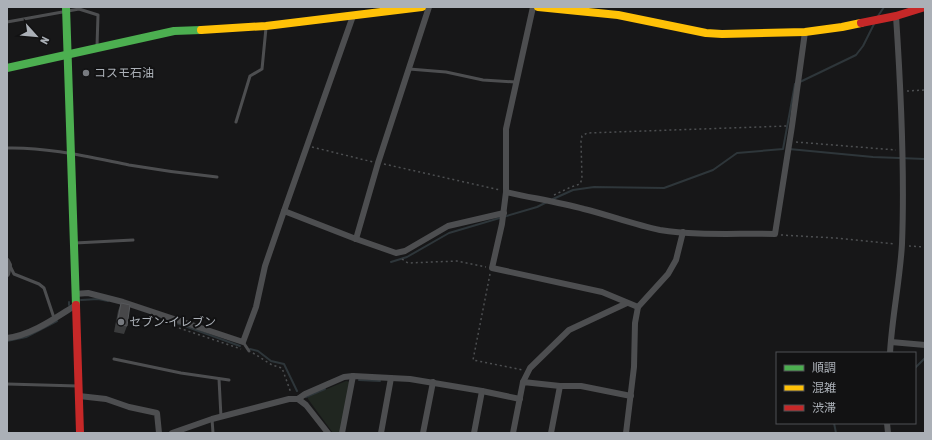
<svg xmlns="http://www.w3.org/2000/svg" width="932" height="440" font-family="'Asap Condensed','Noto Sans JP',sans-serif">
	<rect width="100%" height="100%" fill="#171718"/>
	<path fill="#202620" d="M346,381L351,382L341,433H333L308,399V397Z"/>
	<g fill="none" stroke-linecap="round" stroke-linejoin="round">
		<g stroke="#2e363a" stroke-width="2">
			<path d="M878,16L884,7"/>
			<path d="M789,149L873,157L925,159"/>
			<path d="M553,199L573,190L594,187L664,188L713,170L737,153L783,149L795,84L802,81L856,55L863,46L875,22"/>
			<path d="M391,262L407,257L449,233L537,207L547,202"/>
			<path d="M81,300L98,299L108,301"/>
			<path d="M69,305V302"/>
			<path d="M160,317L240,346"/>
			<path d="M7,341L26,337L57,321"/>
			<path d="M250,349L258,351L271,361L284,364L297,391"/>
			<path d="M915,368L925,358"/>
			<path d="M359,380L380,381"/>
			<path d="M306,397L325,389"/>
			<path d="M834,423L836,433"/>
		</g>
		<g stroke="#4d4f51" stroke-width="1.5" stroke-dasharray="2 3" stroke-linecap="butt">
			<path d="M907,91L925,90"/>
			<path d="M796,142L896,150"/>
			<path d="M312,147L373,162"/>
			<path d="M384,164L500,190"/>
			<path d="M554,195L571,187L580,184L582,179L581,141L582,136L587,133L787,126"/>
			<path d="M781,235L835,238L895,244"/>
			<path d="M909,246L925,247"/>
			<path d="M402,259L408,263L457,261L486,267"/>
			<path d="M490,274L473,360L523,370"/>
			<path d="M179,328L241,349"/>
			<path d="M253,353L272,365L282,368L291,393"/>
		</g>
		<g stroke="#4d4e50" stroke-width="3">
			<path d="M7,22L79,9L98,15L97,46"/>
			<path d="M409,69L446,72L483,80L515,82"/>
			<path d="M236,122L250,76L262,69L266,28"/>
			<path d="M7,148C48,147 89,157 129,165C158,170 187,174 217,177"/>
			<path d="M75,243L133,240"/>
			<path d="M10,266L14,274L39,284L44,288L54,318"/>
			<path d="M243,342L249,351"/>
			<path d="M114,359L181,373L229,380"/>
			<path d="M219,379L221,417"/>
			<path d="M7,384L78,386"/>
			<path d="M212,419L213,433"/>
		</g>
		<g stroke="#4d4e50" stroke-width="6">
			<path d="M533,7L506,129V192L502,224L492,268L602,292L638,307"/>
			<path d="M506,192C532,198 558,202 584,209C609,215 634,225 660,230C696,236 738,233 775,234L792,126L805,32"/>
			<path d="M284,211L356,239L396,253L405,251L448,226L504,213"/>
			<path d="M356,239L378,163L429,7"/>
			<path d="M7,261L9,265L7,274"/>
			<path d="M75,294L88,293L123,302L243,342L256,307L265,266L284,211L353,16"/>
			<path d="M7,338C32,335 55,318 76,305"/>
			<path d="M891,342L925,345"/>
			<path d="M890,353C892,317 900,280 902,244C905,168 901,91 896,16"/>
			<path d="M523,382L530,368L569,330L627,303"/>
			<path d="M79,396L106,399L129,407L157,413L159,433"/>
			<path d="M298,399L306,405L328,433"/>
			<path d="M887,423L888,433"/>
			<path d="M172,433L212,419L289,399H298L305,394L344,377L353,376L410,379L482,391L520,399"/>
			<path d="M342,433L353,376"/>
			<path d="M381,433L391,378"/>
			<path d="M423,433L433,382"/>
			<path d="M474,433L482,391"/>
			<path d="M513,433L523,382L560,386H581L631,396"/>
			<path d="M551,433L560,386"/>
			<path d="M626,433L634,367L635,323L638,307L668,274L676,260L683,232"/>
		</g>
		<g stroke="#4caf50" stroke-width="8">
			<path d="M66,7L76,305"/>
			<path d="M7,68L174,31L201,30"/>
		</g>
		<g stroke="#ffc107" stroke-width="8">
			<path d="M538,7L618,15L706,33L722,34L805,32L842,27L861,23"/>
			<path d="M201,30L266,26L422,7"/>
		</g>
		<g stroke="#c62828" stroke-width="8">
			<path d="M861,23L896,16L925,7"/>
			<path d="M76,305L80,433"/>
		</g>
	</g>
	<path fill="#3a3b3c" d="M121,303L127,326L124,334L114,332L118,311Z"/>
	<path fill="#474749" stroke="#56585b" d="M121,303L130,305L127,326L117,324Z"/>
	<g fill="#777a7f" stroke="#121213" stroke-width="1.5">
		<circle cx="86" cy="73" r="4"/>
		<circle cx="121" cy="322" r="4"/>
	</g>
	<g text-anchor="middle" stroke-width="4" stroke-linejoin="round" paint-order="stroke">
		<g font-size="12" fill="#abb0b7" stroke="#121213" text-anchor="start">
			<text x="94" y="77">コスモ石油</text>
			<text x="129" y="326">セブン-イレブン</text>
		</g>
	</g>
	<rect width="932" height="440" fill="none" stroke="#abb0b7" stroke-width="16"/>
	<rect x="776" y="352" width="140" height="72" fill="#121213" stroke="#4f5155"/>
	<rect x="784" y="365" width="20" height="6" fill="#4caf50" stroke="#4f5155"/>
	<text x="812" y="372" font-size="12" fill="#abb0b7">順調</text>
	<rect x="784" y="385" width="20" height="6" fill="#ffc107" stroke="#4f5155"/>
	<text x="812" y="392" font-size="12" fill="#abb0b7">混雑</text>
	<rect x="784" y="405" width="20" height="6" fill="#c62828" stroke="#4f5155"/>
	<text x="812" y="412" font-size="12" fill="#abb0b7">渋滞</text>
	<g transform="translate(36 36) rotate(117)" stroke="#121213" stroke-width="3" paint-order="stroke">
	<path d="M0-3L7 15L0 10L-7 15Z" fill="#abb0b7"/>
	<text y="-6" font-size="11" font-weight="bold" text-anchor="middle" fill="#abb0b7">N</text>
	</g>
</svg>
